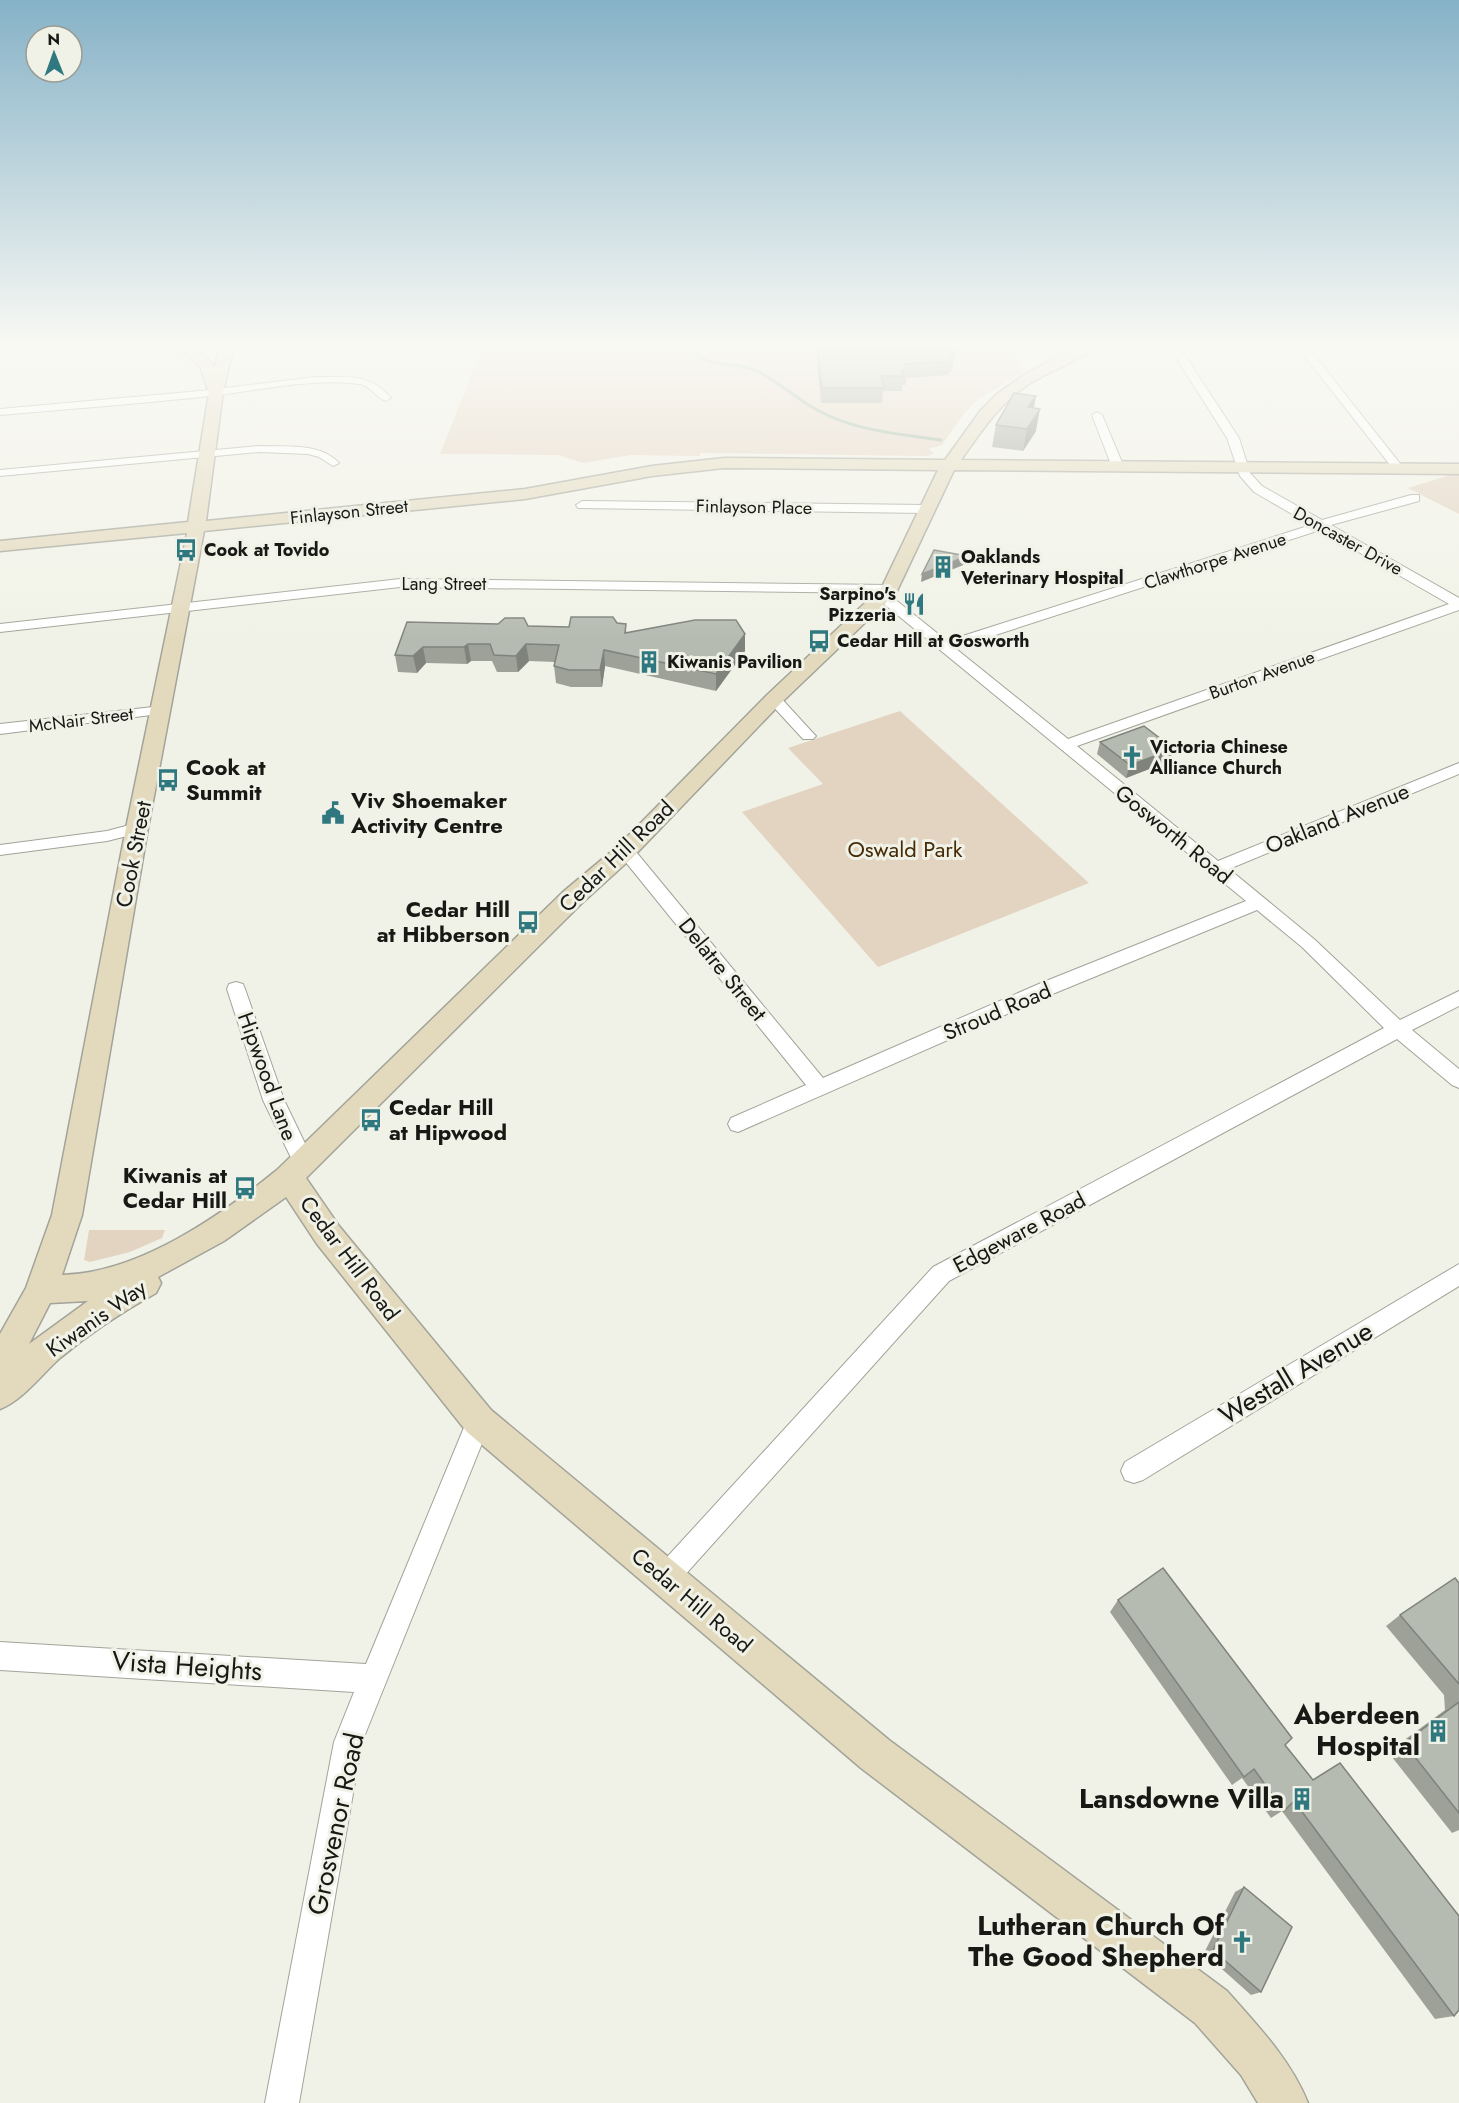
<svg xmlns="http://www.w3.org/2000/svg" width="1459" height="2103" font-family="Jost,sans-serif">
	<rect width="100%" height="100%" fill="#f1f2e7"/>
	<g fill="#e3d3c1">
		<path d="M126,345C154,345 182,342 199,369L161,347L45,355L47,350Z"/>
		<path d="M483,345H1012L1023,372L978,399L963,415L942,445L928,449L934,453L928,456L700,453V456L631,455L583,463L558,455L440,454Z"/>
		<path d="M1450,475H1459V514L1408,488Z"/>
		<path d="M900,711L1089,883L878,967L742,812L823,784L788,748Z"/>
		<path d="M89,1230H165L162,1238L130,1252L90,1262L84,1260Z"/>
	</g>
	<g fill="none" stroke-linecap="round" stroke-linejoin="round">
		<path stroke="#94af96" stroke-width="3" d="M692,345C702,370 730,361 752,369C776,378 794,398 817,410C855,431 899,434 941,440"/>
		<g stroke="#a2a399" stroke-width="2">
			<g id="street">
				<path d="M1168,345H1178L1239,438L1250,473L1262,486L1322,520L1411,495H1419V501L1331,525L1459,598V610L1077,746L1218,861L1459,763V774L1229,869L1314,939L1400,1020L1459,991V1006L1412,1030L1459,1069V1088L1452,1085L1397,1039L949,1281L675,1586L666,1590L657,1586L653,1577L657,1568L933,1267L1384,1028L1302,947L1257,910L1055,993L738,1132L731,1130L728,1124L731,1118L806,1085L620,855L618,851L620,847H632L823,1078L1041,983L1246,901L878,599L876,596L880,593L400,587L0,632V624L400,579L890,585L897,589L895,592L887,593L947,641L1311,525L1254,492L1240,476L1227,438ZM1320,530L1449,604L1068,739L955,648Z"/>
				<path d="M1296,345H1306L1402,466V470H1394Z"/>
				<path d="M315,377C346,378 370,372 391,398L386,401C376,398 371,386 360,384C310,377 251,392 201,397C134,404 67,409 0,415V409L200,391Z"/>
				<path d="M1097,412L1102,415L1124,467L1122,469L1118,470L1112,467L1092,415Z"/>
				<path d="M259,446C285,447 320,442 339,463L333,466L319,457L308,454L259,452L0,476V470Z"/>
				<path d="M582,501L925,505L931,509L925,513L578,508L576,505Z"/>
				<path d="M774,695L779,696L813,733L816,736L813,739H803L769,702L767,699Z"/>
				<path d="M162,706L167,707L169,710L167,713L0,734V724Z"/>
				<path d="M137,823L143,824L145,828L143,832L107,841L0,855V845L107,831Z"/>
				<path d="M236,982L243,984L245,989L284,1100L314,1162L310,1168L303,1171L296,1168L263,1100L227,989L229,984Z"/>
				<path d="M1459,1264V1286L1143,1480L1134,1483L1125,1480L1121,1471L1125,1462Z"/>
				<path d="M479,1409L488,1413L491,1421L362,1742L299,2103H265L334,1742L354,1692L0,1670V1642L366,1664L470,1413Z"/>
			</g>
		</g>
		<g stroke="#a2a399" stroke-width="3">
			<path id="secondary" d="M178,345H194L215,367L220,345H234L223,392L206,521L525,489L652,466L724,458L945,460L981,410L996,395L1022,376L1079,345H1096C1083,360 1050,371 1032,382C1000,402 982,430 961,460L1459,464V474L954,470L896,593L781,703L634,856L581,904L306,1178L339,1226L491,1410L889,1740L1227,1991C1258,2026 1290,2059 1308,2103H1258L1241,2075L1195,2023L861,1768L467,1432L317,1244L286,1197L224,1241L158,1277L161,1283L156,1293C122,1312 90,1333 60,1358C41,1375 23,1400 0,1409V1334L26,1288L52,1215L126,828L187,533L0,551V541L188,522L209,393L200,366ZM724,468L938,470L882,587L767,695L618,846L563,892L277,1170C220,1216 139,1273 62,1275L82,1215L148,828L204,531L525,499L652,476ZM88,1301L29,1344L50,1303Z"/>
		</g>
		<use href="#street" fill="#fff" fill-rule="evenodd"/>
		<use href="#secondary" fill="#e3dabe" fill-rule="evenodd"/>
	</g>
	<g fill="#9da198">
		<path d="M861,345H952L955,353L953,367H952L951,372H949V375L906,378V385H902V391H883L882,403H821L817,364V350H861Z"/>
		<path d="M1034,408L1036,431L1023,451L992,447L996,425Z"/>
		<path d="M407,622L569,627L617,623L627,632L745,634V651L716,691L605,666L602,687H571L556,683L554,666L555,662L529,661L518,672H497L492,661H471L467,664L426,663L417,673L398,672L395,655Z"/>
		<path d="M1100,742L1170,761L1126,778L1097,754Z"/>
		<path d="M1459,1583V1830L1452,1833L1388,1752L1445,1710L1444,1695L1386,1626L1400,1615Z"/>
		<path d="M1118,1600L1285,1745L1454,2016L1435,2019L1282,1811L1271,1818L1242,1778L1232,1785L1110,1612Z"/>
		<path d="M1244,1887L1261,1992L1251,1995L1204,1953L1235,1892Z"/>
	</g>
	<g fill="#7f837c">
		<path d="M1036,396L1032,418L1025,429L1028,407Z"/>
		<path d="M1040,409L1036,431L1023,451L1027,429Z"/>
		<path d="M967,556L966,564L921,582L922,574Z"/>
		<path d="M745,634V651L716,691V674Z"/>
		<path d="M468,644L471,661L467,664L464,647Z"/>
		<path d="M526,644L529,661L518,672L516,656Z"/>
		<path d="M423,647L426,663L417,673L413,656Z"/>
		<path d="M604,650L605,666L602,687L600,670Z"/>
		<path d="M1174,749L1170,761L1126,778L1130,765Z"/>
	</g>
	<g fill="#b6bbb1" stroke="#7f837c" stroke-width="1.5">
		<path d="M862,345H952L955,353H952L953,358H950L951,361L905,364L907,371H902L903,376H881L884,388H822L817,350H863Z"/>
		<path d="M1014,393L1036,396L1028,407L1040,409L1027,429L996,425Z"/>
		<path d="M934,550L967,556L922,574Z"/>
		<path d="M571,617H613L617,623L626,624L625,633L695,620H736L745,634L716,674L604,650L600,670H569L554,666L559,645L526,644L516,656L494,655L490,644H468L464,647H423L413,656L395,655L407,622L498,624L505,618H524L528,626L569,627Z"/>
		<path d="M1144,726L1174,749L1130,765L1100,742Z"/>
		<path d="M1163,1568L1292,1738L1285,1745L1313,1780L1340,1763L1459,1916V2010L1454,2016L1294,1801L1284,1811L1254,1769L1244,1777L1118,1600Z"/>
		<path d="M1455,1578L1459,1583V1684L1400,1615Z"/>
		<path d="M1459,1702V1813L1404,1743Z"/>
		<path d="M1244,1887L1292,1927L1261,1992L1213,1950Z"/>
	</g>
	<linearGradient id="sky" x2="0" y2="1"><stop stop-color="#86b2c7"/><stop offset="0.54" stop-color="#f9f9f4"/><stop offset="1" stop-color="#f9f9f4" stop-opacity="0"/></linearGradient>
	<rect width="1459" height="639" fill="url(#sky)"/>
	<defs>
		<g id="bus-bare" transform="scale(1.8)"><path d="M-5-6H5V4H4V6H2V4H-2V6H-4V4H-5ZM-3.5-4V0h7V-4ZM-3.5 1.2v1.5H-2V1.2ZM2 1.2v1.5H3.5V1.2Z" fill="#2f7880" stroke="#f1f2e7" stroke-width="2.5" paint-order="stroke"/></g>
		<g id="building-bare" transform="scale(1.8)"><path d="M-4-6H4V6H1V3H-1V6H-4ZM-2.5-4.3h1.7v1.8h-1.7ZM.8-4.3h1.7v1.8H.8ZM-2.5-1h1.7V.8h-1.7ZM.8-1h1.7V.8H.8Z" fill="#2f7880" stroke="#f1f2e7" stroke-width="2.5" paint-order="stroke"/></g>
		<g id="restaurant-bare" transform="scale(1.8)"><path d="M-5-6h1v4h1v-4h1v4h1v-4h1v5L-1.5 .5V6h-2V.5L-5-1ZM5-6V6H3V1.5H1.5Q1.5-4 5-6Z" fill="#2f7880" stroke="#f1f2e7" stroke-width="2.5" paint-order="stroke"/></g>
		<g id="church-bare" transform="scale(1.8)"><path d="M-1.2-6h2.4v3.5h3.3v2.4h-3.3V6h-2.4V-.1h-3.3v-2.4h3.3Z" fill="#2f7880" stroke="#f1f2e7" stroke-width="2.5" paint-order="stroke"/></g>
		<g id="civic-bare" transform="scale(1.8)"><path d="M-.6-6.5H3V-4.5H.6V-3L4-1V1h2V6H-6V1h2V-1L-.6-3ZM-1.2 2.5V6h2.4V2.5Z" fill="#2f7880" stroke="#f1f2e7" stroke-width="2.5" paint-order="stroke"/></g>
	</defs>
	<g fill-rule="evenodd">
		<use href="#bus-bare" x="186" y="550"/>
		<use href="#building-bare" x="943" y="567"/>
		<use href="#restaurant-bare" x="914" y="604"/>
		<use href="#bus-bare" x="819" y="641"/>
		<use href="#building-bare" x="649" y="662"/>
		<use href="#church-bare" x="1132" y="757"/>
		<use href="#bus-bare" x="168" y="780"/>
		<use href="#civic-bare" x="333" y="813"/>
		<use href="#bus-bare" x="528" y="922"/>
		<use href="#bus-bare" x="371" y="1120"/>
		<use href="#bus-bare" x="245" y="1188"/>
		<use href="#building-bare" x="1438" y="1731"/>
		<use href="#building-bare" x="1302" y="1799"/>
		<use href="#church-bare" x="1242" y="1942"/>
	</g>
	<g text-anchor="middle" stroke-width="6" stroke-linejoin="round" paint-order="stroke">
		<g font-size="18" fill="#181814" stroke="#f1f2e7">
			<text transform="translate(754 507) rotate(1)" y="6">Finlayson Place</text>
			<text transform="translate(349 512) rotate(-6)" y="6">Finlayson Street</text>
			<text transform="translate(1348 541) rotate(29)" y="6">Doncaster Drive</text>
			<text transform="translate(1215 561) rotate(-18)" y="6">Clawthorpe Avenue</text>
			<text x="444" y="590">Lang Street</text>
			<text transform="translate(1262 675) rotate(-20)" y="6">Burton Avenue</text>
			<text transform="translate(81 720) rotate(-7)" y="6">McNair Street</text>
		</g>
		<g font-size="18" font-weight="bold" fill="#181814" stroke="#f1f2e7" text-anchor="start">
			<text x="204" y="556">Cook at Tovido</text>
			<text x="961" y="563">Oaklands<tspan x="961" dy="21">Veterinary Hospital</tspan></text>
			<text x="896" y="600" text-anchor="end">Sarpino's<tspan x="896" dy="21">Pizzeria</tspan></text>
			<text x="837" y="647">Cedar Hill at Gosworth</text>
			<text x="667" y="668">Kiwanis Pavilion</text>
			<text x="1150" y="753">Victoria Chinese<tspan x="1150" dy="21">Alliance Church</tspan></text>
		</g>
		<g font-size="22" font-weight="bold" fill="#181814" stroke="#f1f2e7" text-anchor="start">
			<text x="186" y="775">Cook at<tspan x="186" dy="25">Summit</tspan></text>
			<text x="351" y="808">Viv Shoemaker<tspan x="351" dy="25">Activity Centre</tspan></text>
			<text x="510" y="917" text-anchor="end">Cedar Hill<tspan x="510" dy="25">at Hibberson</tspan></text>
			<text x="389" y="1115">Cedar Hill<tspan x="389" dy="25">at Hipwood</tspan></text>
			<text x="227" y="1183" text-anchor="end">Kiwanis at<tspan x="227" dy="25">Cedar Hill</tspan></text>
		</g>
		<g font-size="22" fill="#181814" stroke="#f1f2e7">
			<text transform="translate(1337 818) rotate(-22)" y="8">Oakland Avenue</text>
			<text transform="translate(1174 834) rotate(39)" y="8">Gosworth Road</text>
			<text transform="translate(133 854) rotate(-79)" y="8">Cook Street</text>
			<text transform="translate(616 856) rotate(-44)" y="8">Cedar Hill Road</text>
			<text transform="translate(723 969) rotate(51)" y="8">Delatre Street</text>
			<text transform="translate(997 1011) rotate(-23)" y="8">Stroud Road</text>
			<text transform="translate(268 1076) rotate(70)" y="8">Hipwood Lane</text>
			<text transform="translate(1019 1232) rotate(-28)" y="8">Edgeware Road</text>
			<text transform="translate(350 1258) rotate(53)" y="8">Cedar Hill Road</text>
			<text transform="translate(96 1318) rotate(-35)" y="8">Kiwanis Way</text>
			<text transform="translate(692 1600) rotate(40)" y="8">Cedar Hill Road</text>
		</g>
		<g font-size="22" fill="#442b06" stroke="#f1f2e7">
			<text x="905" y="857">Oswald Park</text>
		</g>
		<g font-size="27" fill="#181814" stroke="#f1f2e7">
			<text transform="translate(1296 1373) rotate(-31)" y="9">Westall Avenue</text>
			<text transform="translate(187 1666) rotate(4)" y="9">Vista Heights</text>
			<text transform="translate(336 1824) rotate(-78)" y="9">Grosvenor Road</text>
		</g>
		<g font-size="27" font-weight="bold" fill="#181814" stroke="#f1f2e7" text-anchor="end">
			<text x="1420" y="1724">Aberdeen<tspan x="1420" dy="31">Hospital</tspan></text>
			<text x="1284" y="1808">Lansdowne Villa</text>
			<text x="1224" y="1935">Lutheran Church Of<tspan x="1224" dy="31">The Good Shepherd</tspan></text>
		</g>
	</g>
	<g transform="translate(54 54) rotate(359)"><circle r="28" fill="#f1f2e7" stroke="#9a9b93" stroke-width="1.5"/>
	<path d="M0-4.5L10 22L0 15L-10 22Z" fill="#2f7880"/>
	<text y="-9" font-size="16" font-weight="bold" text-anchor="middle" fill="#181814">N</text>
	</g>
</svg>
